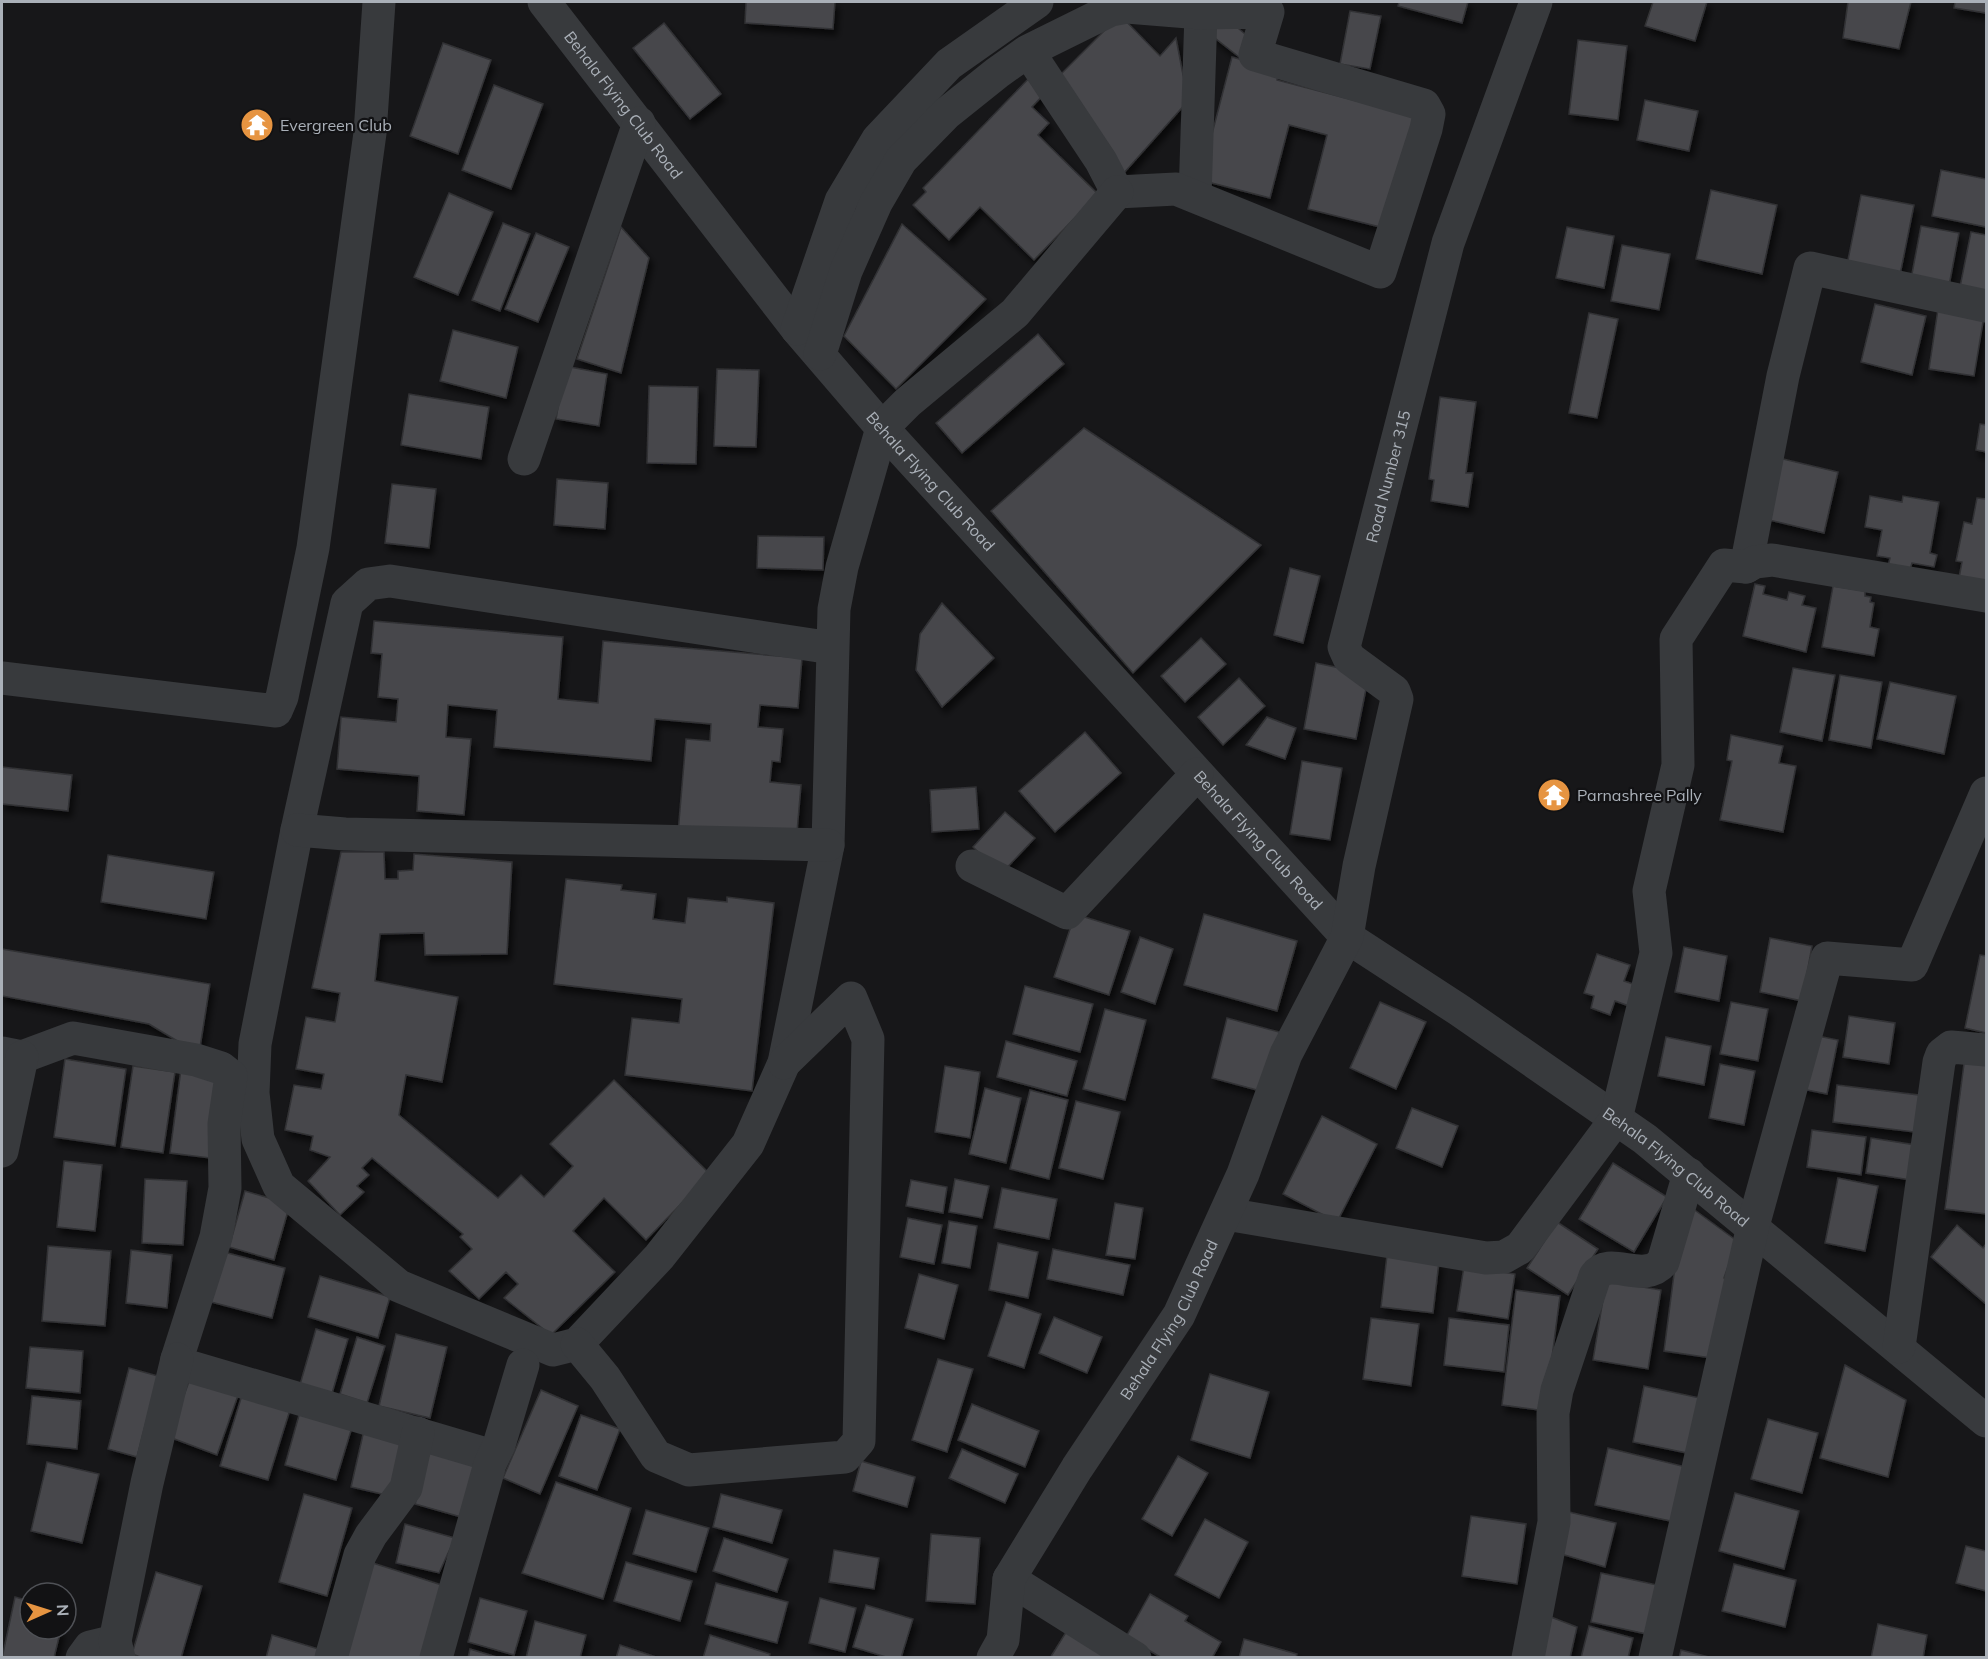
<svg xmlns="http://www.w3.org/2000/svg" width="1988" height="1659" font-family="Mulish,sans-serif">
	<defs>
		<filter id="shadow"><feDropShadow dx="3.5" dy="6" stdDeviation="3" flood-color="#0009"/></filter>
	</defs>
	<rect width="100%" height="100%" fill="#171719"/>
	<g fill="#46474b" stroke="#313134" stroke-width="1.5" filter="url(#shadow)">
		<path d="M746,2H835L833,29L745,23Z"/>
		<path d="M1399,2H1468L1462,23L1398,6Z"/>
		<path d="M1653,2H1707L1695,41L1645,26Z"/>
		<path d="M1848,2H1911L1899,49L1843,38Z"/>
		<path d="M1955,2H1986V13L1954,8Z"/>
		<path d="M1350,11L1381,16L1370,69L1340,64Z"/>
		<path d="M1120,15L1160,56L1176,38L1188,101L1123,174L1056,79Z"/>
		<path d="M1225,17L1252,40L1239,57L1211,35Z"/>
		<path d="M664,23L721,94L690,119L633,48Z"/>
		<path d="M1578,40L1627,46L1618,120L1569,114Z"/>
		<path d="M443,43L491,60L458,154L410,136Z"/>
		<path d="M1232,57L1279,70L1277,80L1376,106L1419,110L1388,229L1308,209L1327,135L1289,125L1270,198L1200,180Z"/>
		<path d="M1032,75L1047,91L1032,107L1049,123L1038,135L1098,194L1034,260L980,207L949,240L913,205L926,192L923,188Z"/>
		<path d="M494,85L543,104L511,189L462,170Z"/>
		<path d="M1645,100L1698,111L1689,151L1637,140Z"/>
		<path d="M1941,170L1986,179V227L1932,216Z"/>
		<path d="M1711,190L1777,205L1762,274L1696,259Z"/>
		<path d="M449,193L493,212L458,295L414,277Z"/>
		<path d="M1861,195L1914,205L1900,275L1847,265Z"/>
		<path d="M503,223L530,234L500,311L472,300Z"/>
		<path d="M902,224L986,299L896,389L844,336Z"/>
		<path d="M1921,226L1959,233L1949,286L1911,279Z"/>
		<path d="M621,227L649,258L621,373L577,359Z"/>
		<path d="M1567,227L1614,236L1604,288L1556,278Z"/>
		<path d="M1971,232L1986,235V297L1959,292Z"/>
		<path d="M536,233L569,247L538,322L505,309Z"/>
		<path d="M1622,245L1670,254L1659,310L1611,301Z"/>
		<path d="M1875,304L1926,316L1912,375L1861,362Z"/>
		<path d="M1938,309L1984,316L1974,376L1929,369Z"/>
		<path d="M1589,313L1618,319L1597,418L1569,413Z"/>
		<path d="M453,330L518,347L506,398L440,381Z"/>
		<path d="M1038,334L1064,364L962,453L936,423Z"/>
		<path d="M565,366L607,374L599,426L556,419Z"/>
		<path d="M717,369L759,370L756,447L714,446Z"/>
		<path d="M649,386L698,387L696,464L647,463Z"/>
		<path d="M409,394L489,407L481,459L401,445Z"/>
		<path d="M1440,397L1476,402L1466,473H1473L1468,507L1431,501L1434,480L1429,479Z"/>
		<path d="M1980,424L1986,425V452L1976,450Z"/>
		<path d="M1084,428L1261,545L1133,673L991,511Z"/>
		<path d="M1779,458L1838,472L1824,533L1765,519Z"/>
		<path d="M557,479L608,483L605,529L554,525Z"/>
		<path d="M392,484L436,489L429,548L385,543Z"/>
		<path d="M1870,496L1902,502L1903,496L1939,502L1930,553L1937,555L1934,567L1912,563L1910,570L1888,566L1890,558L1877,556L1882,530L1865,527Z"/>
		<path d="M1977,498L1986,499V588L1958,583L1962,562L1956,561L1964,522L1972,524Z"/>
		<path d="M758,536L824,537L823,570L757,568Z"/>
		<path d="M1290,568L1320,576L1303,643L1274,635Z"/>
		<path d="M1755,584L1765,586L1763,594L1787,600L1789,592L1805,596L1802,605L1816,608L1806,652L1743,636Z"/>
		<path d="M1833,586L1865,591V596L1871,597L1870,602L1874,603L1870,627L1879,629L1874,656L1822,647Z"/>
		<path d="M942,603L994,658L942,707L916,670L920,634Z"/>
		<path d="M374,621L563,637L558,699L598,703L603,641L802,658L798,708L760,705L758,727L783,729L780,762L772,761L770,782L801,785L796,844L678,833L686,739L710,741L711,724L655,719L651,761L494,747L497,710L448,705L446,737L471,739L464,815L417,811L419,776L337,769L341,717L396,722L398,699L378,697L382,654L371,653Z"/>
		<path d="M1201,638L1226,664L1185,702L1161,676Z"/>
		<path d="M1316,663L1369,674L1356,739L1304,729Z"/>
		<path d="M1793,668L1835,675L1822,741L1780,732Z"/>
		<path d="M1840,675L1882,682L1871,748L1829,740Z"/>
		<path d="M1239,678L1265,706L1223,745L1198,717Z"/>
		<path d="M1890,682L1956,696L1944,754L1877,739Z"/>
		<path d="M1267,717L1296,728L1285,759L1246,745Z"/>
		<path d="M1085,732L1121,773L1055,832L1019,791Z"/>
		<path d="M1731,735L1783,746L1779,763L1796,766L1783,832L1720,820L1732,761L1727,760Z"/>
		<path d="M1302,761L1342,768L1330,840L1290,834Z"/>
		<path d="M2,767L72,775L68,811L2,804Z"/>
		<path d="M976,787L979,829L932,832L930,790Z"/>
		<path d="M1005,812L1035,838L1001,874L973,847Z"/>
		<path d="M341,852H384L385,879H398V871L413,870L414,854L512,862L507,954L425,955L424,933L380,934L375,981L458,997L442,1082L406,1075L399,1115L498,1198L521,1175L544,1197L573,1166L550,1144L614,1080L710,1174L646,1240L604,1198L573,1231L615,1272L551,1335L504,1298L518,1284L506,1272L479,1299L449,1271L472,1249L460,1237L463,1234L372,1158L362,1168L369,1175L357,1186L364,1192L340,1215L308,1181L330,1157L310,1150L313,1136L285,1130L294,1085L321,1089L324,1074L296,1069L306,1017L335,1022L340,993L312,988Z"/>
		<path d="M108,855L214,872L206,919L101,902Z"/>
		<path d="M566,879L622,885L621,890L656,894L653,919L685,923L688,898L727,902V897L774,903L752,1091L625,1075L632,1018L679,1023L682,999L554,984Z"/>
		<path d="M1075,914L1130,931L1109,995L1054,977Z"/>
		<path d="M1204,914L1297,941L1277,1011L1184,985Z"/>
		<path d="M1140,937L1173,949L1155,1004L1121,992Z"/>
		<path d="M1770,938L1812,946L1802,1001L1760,992Z"/>
		<path d="M1684,947L1727,956L1719,1001L1675,992Z"/>
		<path d="M2,949L210,984L199,1054L149,1024L2,996Z"/>
		<path d="M1597,954L1630,965L1624,981L1636,985L1629,1006L1615,1001L1610,1015L1591,1008L1594,996L1584,993Z"/>
		<path d="M1980,955L1986,956V1033L1965,1028Z"/>
		<path d="M1025,986L1093,1004L1080,1052L1013,1034Z"/>
		<path d="M1380,1002L1426,1022L1396,1089L1350,1068Z"/>
		<path d="M1731,1002L1768,1009L1758,1061L1720,1054Z"/>
		<path d="M1105,1009L1146,1020L1125,1100L1083,1089Z"/>
		<path d="M1849,1016L1895,1023L1889,1064L1843,1057Z"/>
		<path d="M1227,1018L1283,1033L1268,1093L1212,1078Z"/>
		<path d="M1798,1032L1838,1040L1827,1094L1787,1086Z"/>
		<path d="M1666,1037L1711,1046L1704,1085L1658,1076Z"/>
		<path d="M1006,1041L1077,1061L1067,1096L997,1077Z"/>
		<path d="M1965,1056L1986,1059V1214L1945,1209Z"/>
		<path d="M65,1059L126,1069L115,1146L54,1137Z"/>
		<path d="M1720,1064L1755,1071L1744,1125L1709,1118Z"/>
		<path d="M133,1066L175,1072L163,1153L121,1147Z"/>
		<path d="M945,1066L980,1072L970,1138L935,1132Z"/>
		<path d="M181,1069L220,1074L210,1158L170,1153Z"/>
		<path d="M1837,1085L1927,1096L1922,1133L1833,1122Z"/>
		<path d="M985,1088L1021,1098L1006,1163L969,1154Z"/>
		<path d="M1030,1090L1068,1100L1049,1179L1010,1169Z"/>
		<path d="M1076,1101L1120,1112L1103,1179L1059,1168Z"/>
		<path d="M1412,1108L1458,1126L1442,1167L1396,1148Z"/>
		<path d="M1322,1116L1377,1144L1337,1222L1283,1194Z"/>
		<path d="M1812,1130L1866,1137L1861,1175L1807,1167Z"/>
		<path d="M1871,1138L1922,1146L1917,1181L1866,1173Z"/>
		<path d="M64,1161L102,1165L95,1231L57,1227Z"/>
		<path d="M1613,1163L1667,1197L1634,1252L1579,1219Z"/>
		<path d="M1838,1178L1878,1186L1865,1251L1825,1243Z"/>
		<path d="M145,1179L187,1181L183,1245L142,1243Z"/>
		<path d="M955,1179L989,1186L982,1218L949,1212Z"/>
		<path d="M911,1180L947,1187L943,1213L906,1206Z"/>
		<path d="M1002,1188L1057,1199L1049,1239L994,1228Z"/>
		<path d="M245,1191L290,1204L274,1260L229,1247Z"/>
		<path d="M1115,1203L1143,1208L1135,1259L1106,1255Z"/>
		<path d="M1692,1208L1737,1241L1724,1278L1731,1290L1711,1358L1664,1351L1677,1251Z"/>
		<path d="M908,1218L942,1225L934,1264L900,1257Z"/>
		<path d="M949,1221L977,1226L970,1268L942,1263Z"/>
		<path d="M1557,1222L1598,1249L1568,1295L1527,1268Z"/>
		<path d="M1957,1225L1983,1248L1986,1244V1304L1931,1257Z"/>
		<path d="M998,1243L1038,1252L1028,1298L989,1290Z"/>
		<path d="M48,1246L111,1251L105,1326L42,1321Z"/>
		<path d="M1053,1249L1130,1265L1123,1295L1047,1279Z"/>
		<path d="M131,1250L172,1255L167,1308L126,1303Z"/>
		<path d="M220,1251L285,1268L272,1318L207,1301Z"/>
		<path d="M1387,1255L1439,1262L1433,1313L1381,1307Z"/>
		<path d="M1464,1266L1515,1274L1508,1319L1457,1311Z"/>
		<path d="M919,1274L958,1285L944,1339L905,1328Z"/>
		<path d="M320,1276L390,1297L378,1338L308,1317Z"/>
		<path d="M1606,1281L1661,1290L1648,1369L1593,1360Z"/>
		<path d="M1516,1290L1560,1296L1545,1411L1502,1405Z"/>
		<path d="M1006,1302L1041,1314L1024,1368L988,1356Z"/>
		<path d="M1054,1317L1102,1337L1087,1373L1039,1353Z"/>
		<path d="M1371,1318L1419,1324L1411,1386L1363,1379Z"/>
		<path d="M1449,1318L1509,1325L1504,1372L1444,1365Z"/>
		<path d="M316,1329L348,1339L331,1397L299,1388Z"/>
		<path d="M396,1334L447,1347L430,1418L379,1406Z"/>
		<path d="M357,1337L385,1346L367,1403L340,1394Z"/>
		<path d="M30,1347L83,1351L80,1393L26,1388Z"/>
		<path d="M938,1359L973,1369L947,1452L912,1440Z"/>
		<path d="M1845,1365L1906,1400L1888,1477L1820,1458Z"/>
		<path d="M129,1368L158,1376L137,1457L108,1449Z"/>
		<path d="M192,1373L240,1390L217,1455L169,1437Z"/>
		<path d="M1210,1374L1269,1392L1250,1458L1191,1440Z"/>
		<path d="M1644,1386L1700,1398L1687,1453L1633,1442Z"/>
		<path d="M541,1390L578,1406L540,1494L503,1478Z"/>
		<path d="M242,1395L290,1410L268,1480L220,1466Z"/>
		<path d="M32,1396L81,1401L77,1449L27,1444Z"/>
		<path d="M972,1404L1039,1431L1025,1467L958,1440Z"/>
		<path d="M301,1408L353,1424L336,1480L285,1465Z"/>
		<path d="M581,1415L620,1429L597,1490L559,1476Z"/>
		<path d="M1768,1419L1818,1433L1802,1493L1751,1479Z"/>
		<path d="M364,1430L408,1440L395,1497L351,1487Z"/>
		<path d="M432,1444L478,1457L461,1517L415,1504Z"/>
		<path d="M1608,1448L1686,1467L1675,1522L1595,1505Z"/>
		<path d="M962,1449L1018,1474L1005,1503L949,1478Z"/>
		<path d="M1178,1456L1208,1473L1172,1536L1142,1519Z"/>
		<path d="M861,1461L915,1477L907,1507L853,1491Z"/>
		<path d="M47,1462L99,1474L82,1543L31,1531Z"/>
		<path d="M556,1482L631,1508L603,1599L522,1573Z"/>
		<path d="M1735,1493L1799,1511L1784,1569L1719,1551Z"/>
		<path d="M304,1494L352,1508L327,1596L279,1582Z"/>
		<path d="M721,1494L782,1510L772,1543L713,1527Z"/>
		<path d="M646,1510L709,1528L696,1572L633,1554Z"/>
		<path d="M1569,1512L1616,1523L1605,1567L1561,1554Z"/>
		<path d="M1471,1516L1526,1524L1517,1584L1462,1576Z"/>
		<path d="M1205,1519L1248,1542L1219,1598L1175,1575Z"/>
		<path d="M405,1524L455,1538L439,1573L396,1563Z"/>
		<path d="M931,1534L980,1538L975,1604L926,1601Z"/>
		<path d="M724,1538L788,1559L777,1592L713,1571Z"/>
		<path d="M1966,1546L1986,1551V1591L1956,1583Z"/>
		<path d="M834,1550L879,1558L874,1589L829,1582Z"/>
		<path d="M626,1562L692,1581L680,1621L614,1601Z"/>
		<path d="M373,1563L448,1587L426,1658H343Z"/>
		<path d="M1734,1564L1796,1580L1785,1627L1722,1611Z"/>
		<path d="M156,1572L202,1586L181,1658H143L132,1654Z"/>
		<path d="M1601,1573L1662,1586L1651,1635L1591,1622Z"/>
		<path d="M716,1583L788,1602L777,1643L705,1624Z"/>
		<path d="M1150,1594L1188,1616L1185,1621L1221,1642L1212,1658H1162L1126,1637Z"/>
		<path d="M15,1597L30,1601V1629H61L54,1658H2Z"/>
		<path d="M480,1598L527,1611L514,1655L468,1642Z"/>
		<path d="M820,1598L856,1608L845,1652L809,1643Z"/>
		<path d="M866,1605L913,1619L901,1658H889L853,1647Z"/>
		<path d="M1551,1617L1577,1627L1570,1658H1539Z"/>
		<path d="M535,1621L586,1635L580,1658H526Z"/>
		<path d="M1878,1624L1927,1635L1923,1658H1871Z"/>
		<path d="M1589,1626L1633,1638L1628,1658H1581Z"/>
		<path d="M1068,1629L1113,1658H1050Z"/>
		<path d="M272,1635L322,1650L320,1658H266Z"/>
		<path d="M710,1635L770,1654L769,1658H703Z"/>
		<path d="M1244,1639L1297,1654L1296,1658H1239Z"/>
		<path d="M620,1645L659,1658H616Z"/>
		<path d="M470,1649L500,1658H468Z"/>
		<path d="M1681,1650L1713,1658H1679Z"/>
	</g>
	<g fill="none" stroke-linecap="round" stroke-linejoin="round">
		<g stroke="#383a3d" stroke-width="33">
			<path id="s1" d="M544,2L797,329L882,428L1347,937L1459,1010L1645,1139L1986,1421"/>
			<path d="M1195,196L1201,13"/>
			<path d="M797,329L841,201L878,139L949,64L1037,2"/>
			<path d="M820,354L846,271L876,203L901,160L947,113L997,73L1028,51L1111,10L1127,7L1201,13L1268,12L1255,55L1424,105L1429,114L1426,129L1380,272L1176,189L1117,192L1101,161L1028,51"/>
			<path d="M524,459L639,123"/>
			<path d="M1746,567L1783,376L1810,268L1986,306"/>
			<path d="M832,648L390,581L368,584L347,603L297,830L255,1044L253,1093L258,1139L279,1186L399,1286L553,1350L577,1344L659,1257L748,1144L784,1063L828,845L834,609L842,567L882,428L908,402L1015,313L1117,192"/>
			<path d="M2,678L276,711L282,697L313,548L370,133L379,2"/>
			<path d="M297,830L345,834L828,845"/>
			<path d="M972,866L1067,913L1197,774"/>
			<path d="M2,1053L22,1057L73,1038L196,1060L221,1068L231,1076L224,1124L225,1188L216,1237L177,1359L181,1364L493,1456"/>
			<path d="M2,1151L22,1057"/>
			<path d="M1226,1214L1486,1258L1504,1257L1520,1248L1616,1119L1656,953L1649,891L1678,765L1676,639L1724,565L1746,567L1755,562L1772,560L1986,596"/>
			<path d="M577,1344L605,1378L656,1456L689,1470L845,1457L859,1441L868,1039L851,998L784,1063"/>
			<path d="M1899,1347L1939,1062L1942,1054L1951,1047L1986,1050"/>
			<path d="M1009,1579L1135,1658"/>
			<path d="M82,1658L90,1647L115,1641"/>
			<path d="M119,1658L115,1641L147,1483L177,1359"/>
			<path d="M331,1658L360,1555L371,1535L406,1488L418,1433"/>
			<path d="M436,1658L490,1464L499,1445L523,1365"/>
			<path id="s2" d="M993,1658L1003,1640L1009,1579L1077,1468L1179,1315L1243,1174L1286,1054L1347,937L1359,866L1397,699L1394,691L1349,658L1344,647L1448,243L1536,2"/>
			<path d="M1528,1658L1554,1522L1553,1413L1557,1390L1595,1276C1610,1255 1643,1285 1663,1262L1689,1174"/>
			<path d="M1655,1658L1753,1226L1827,958L1912,965L1986,793"/>
		</g>
	</g>
	<defs>
		<g id="temple-disc" transform="scale(1.725)"><circle r="9.5" fill="#e69441" stroke="#121214"/><path d="M0-6L5-2H3V0L6.5 2.5H4V6H1.5V3h-3V6H-4V2.5H-6.5L-3 0V-2H-5Z" fill="#fff"/></g>
	</defs>
	<g fill-rule="evenodd">
		<use href="#temple-disc" x="257" y="125"/>
		<use href="#temple-disc" x="1554" y="795"/>
	</g>
	<g text-anchor="middle" stroke-width="4.5" stroke-linejoin="round" paint-order="stroke">
		<g font-size="16" fill="#aab0b8" stroke="#121214">
			<text dy="6" stroke="none"><textPath href="#s1" startOffset="130">Behala Flying Club Road</textPath></text>
			<text dy="6" stroke="none"><textPath href="#s2" startOffset="1306">Road Number 315</textPath></text>
			<text dy="6" stroke="none"><textPath href="#s1" startOffset="616">Behala Flying Club Road</textPath></text>
			<text dy="6" stroke="none"><textPath href="#s1" startOffset="1102">Behala Flying Club Road</textPath></text>
			<text dy="6" stroke="none"><textPath href="#s1" startOffset="1635">Behala Flying Club Road</textPath></text>
			<text dy="6" stroke="none"><textPath href="#s2" startOffset="387">Behala Flying Club Road</textPath></text>
		</g>
		<g font-size="16" fill="#aab0b8" stroke="#121214" text-anchor="start">
			<text x="280" y="131">Evergreen Club</text>
			<text x="1577" y="801">Parnashree Pally</text>
		</g>
	</g>
	<rect width="1988" height="1659" fill="none" stroke="#aab0b8" stroke-width="6"/>
	<g transform="translate(48 1611) rotate(87)"><circle r="28" fill="#121214" stroke="#4f5156" stroke-width="1.5"/>
	<path d="M0-4.5L10 22L0 15L-10 22Z" fill="#e69441"/>
	<text y="-9" font-size="16" font-weight="bold" text-anchor="middle" fill="#aab0b8">N</text>
	</g>
</svg>
